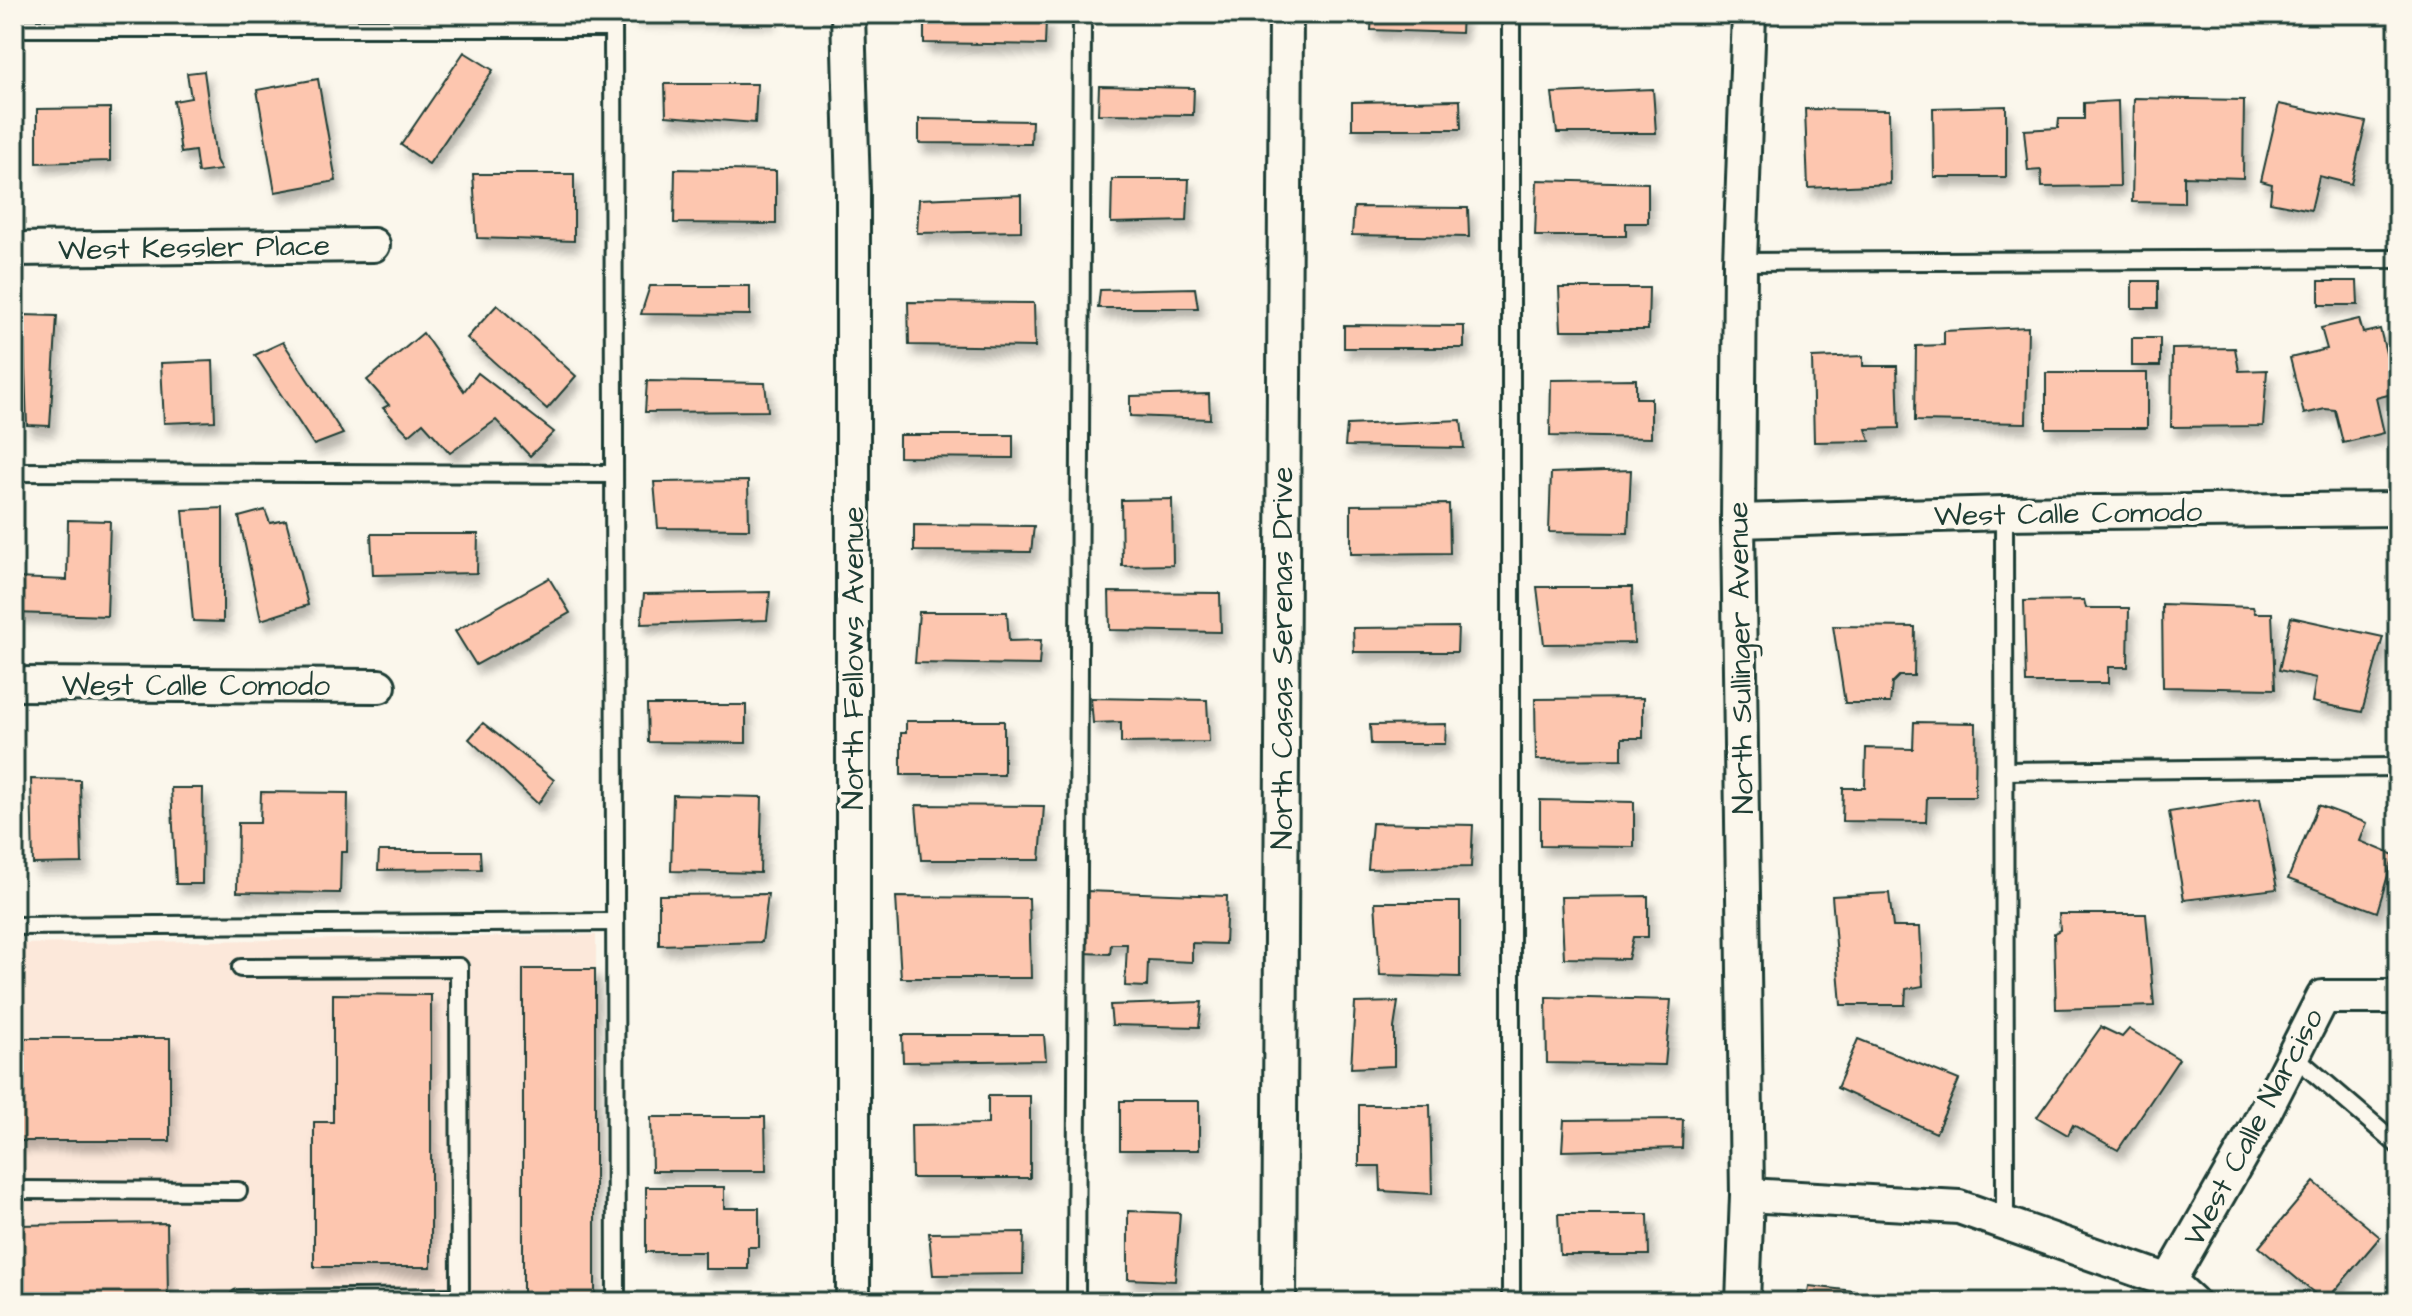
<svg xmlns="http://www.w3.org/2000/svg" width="2412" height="1316" font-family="'Architects Daughter',sans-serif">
	<defs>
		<filter id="shadow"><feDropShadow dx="5" dy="9" stdDeviation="4" flood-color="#0004"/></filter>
	</defs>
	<rect width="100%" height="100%" fill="#fbf7ec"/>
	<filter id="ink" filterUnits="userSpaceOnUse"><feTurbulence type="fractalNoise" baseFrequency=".0125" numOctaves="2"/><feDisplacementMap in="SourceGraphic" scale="16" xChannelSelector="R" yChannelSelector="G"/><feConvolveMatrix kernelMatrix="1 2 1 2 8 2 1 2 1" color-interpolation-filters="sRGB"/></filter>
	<g filter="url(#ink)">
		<path fill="#fce8da" d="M596,935V1302H14V944Z"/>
		<g fill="#fdc6af" stroke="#1f3d34" stroke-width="2" filter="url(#shadow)">
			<path d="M632,14H770V18L632,16Z"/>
			<path d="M1372,14H1462L1461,33L1371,30Z"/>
			<path d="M924,18L1046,19L1045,45L924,43Z"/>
			<path d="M464,52L493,70L429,164L401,145Z"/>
			<path d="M204,71L216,160L221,170L198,173L195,151L181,153L174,101L191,98L187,73Z"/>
			<path d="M318,79L336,181L275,192L257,90Z"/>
			<path d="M665,84H757L755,123L666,116Z"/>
			<path d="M1099,86L1194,88L1193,115L1098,114Z"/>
			<path d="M1653,89L1656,133H1557L1552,93Z"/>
			<path d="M2134,98L2244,100L2243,178L2184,176V203L2132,202Z"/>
			<path d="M1460,100L1461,129H1352V102Z"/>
			<path d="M2118,101L2120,186L2042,187L2041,170L2028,171L2024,130L2058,128L2059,119H2084V103Z"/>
			<path d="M2279,104L2366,122L2351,184L2319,176L2311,210L2270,202L2272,184L2261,181Z"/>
			<path d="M2006,106V177H1934L1933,108Z"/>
			<path d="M110,108V161L37,163V109Z"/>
			<path d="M1805,109L1889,110L1890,184L1808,188Z"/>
			<path d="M919,119L1032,121L1031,144L919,143Z"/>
			<path d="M675,169L776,171V224L674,223Z"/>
			<path d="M473,174H574V241L477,238Z"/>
			<path d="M1112,179H1189L1187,221L1111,223Z"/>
			<path d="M1537,180L1648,183V223H1626V236H1535Z"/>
			<path d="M1021,195V231L917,233L919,199Z"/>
			<path d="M1354,207L1468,208L1469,237L1352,235Z"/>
			<rect x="2132" y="281" width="26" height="27"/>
			<path d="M2319,281H2357L2358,305H2319Z"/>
			<path d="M650,286H750V315L641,314Z"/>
			<path d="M1195,288L1198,308H1098L1100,290Z"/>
			<path d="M1559,288H1649L1648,330H1561Z"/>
			<path d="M908,302L1034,303L1035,347L909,345Z"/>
			<path d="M497,305L576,376L547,409L467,338Z"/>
			<path d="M23,315L57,316L50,426L27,425Z"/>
			<path d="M2359,319L2363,333L2380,329L2396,393L2376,398L2384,433L2343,443L2335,410L2325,409L2304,414L2290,358L2327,349L2321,328Z"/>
			<path d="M1344,325L1464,326V348H1344Z"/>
			<path d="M2028,327L2026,423L1915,421L1916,346L1944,345V331Z"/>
			<path d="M423,333L464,391L478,373L554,432L530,456L496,420L450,453L423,423L409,435L383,408L389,405L367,380Z"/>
			<rect x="2132" y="338" width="28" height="28"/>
			<path d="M283,342L343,434L314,445L255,355Z"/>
			<path d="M2235,348L2239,371L2267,370L2263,426L2171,427L2172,349Z"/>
			<path d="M1863,356V366H1897L1899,428L1866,429L1870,441L1814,442L1812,358Z"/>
			<path d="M213,361L215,421L164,423L161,363Z"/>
			<rect x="2046" y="373" width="101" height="55"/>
			<path d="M1636,379V398H1651V438L1550,436L1551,380Z"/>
			<path d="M647,381L765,383L768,411L645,412Z"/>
			<path d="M1209,394L1210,419L1130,416V396Z"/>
			<path d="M1461,420L1464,448L1345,446L1347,425Z"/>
			<path d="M899,435H1013V458L899,457Z"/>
			<path d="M1631,470L1628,533L1549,532L1551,473Z"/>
			<path d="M748,481L749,529L658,528L654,482Z"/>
			<path d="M1172,499L1173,565L1122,566L1121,500Z"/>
			<path d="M1449,504L1450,553L1351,554V505Z"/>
			<path d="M223,508V622L193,621L183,510Z"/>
			<path d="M265,510L270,523L286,520L308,605L261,620L239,517Z"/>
			<path d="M68,520L110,521L107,616L15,613L16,578L67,580Z"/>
			<path d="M914,525L1034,526L1031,552L914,551Z"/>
			<path d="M371,534H478L477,573L373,575Z"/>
			<path d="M549,578L570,613L476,665L455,631Z"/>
			<path d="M1537,587H1632L1634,643L1544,644Z"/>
			<path d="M770,592L767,620L641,624L644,594Z"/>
			<path d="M1109,592L1220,593L1221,632L1110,630Z"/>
			<path d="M2084,600L2086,608H2129L2128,667H2108V683H2026L2024,601Z"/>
			<path d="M2162,604L2253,607L2255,613H2272L2275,689L2163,687Z"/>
			<path d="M919,612H1007L1009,641L1041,640L1039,665L915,663Z"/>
			<path d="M2291,617L2383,637L2362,712L2312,702L2316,678L2279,670Z"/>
			<path d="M1833,626L1915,627L1914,676H1899L1892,683L1890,703H1845Z"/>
			<path d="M1458,627L1457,652H1354L1353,628Z"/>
			<path d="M1091,698L1207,700L1209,742L1121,743V722L1093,723Z"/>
			<path d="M1643,698V738H1622V759L1536,760L1535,699Z"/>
			<path d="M647,705H746V743L648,742Z"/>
			<path d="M906,721H1004V775H901V733H906Z"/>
			<path d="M1914,722L1976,723L1975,797H1927L1926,822L1842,821L1843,788H1865L1866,748L1913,749Z"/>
			<path d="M483,723L554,780L538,804L469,739Z"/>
			<path d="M1446,724L1445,744H1371L1370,725Z"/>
			<path d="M31,779L80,780L82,863L33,864Z"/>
			<path d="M171,788H203L202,884H176Z"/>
			<path d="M261,792L348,793L347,852H341L340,893L237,892L238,823H260Z"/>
			<path d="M673,795L762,797L760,873L671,871Z"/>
			<path d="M2260,798L2277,889L2184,900L2169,812Z"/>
			<path d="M1540,800L1634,802V847L1540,846Z"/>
			<path d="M916,805L1044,806L1040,860H921Z"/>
			<path d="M2318,805L2367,823L2360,841L2394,855L2377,912L2288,879Z"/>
			<path d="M1372,823L1473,825L1471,867L1368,869Z"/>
			<path d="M379,851H480L481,869L378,870Z"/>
			<path d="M1085,891L1227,896L1225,944L1192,943V962L1148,960L1147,987L1125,986L1127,944H1111L1110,954L1083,953Z"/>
			<path d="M1889,893L1893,927H1920L1923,986L1906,989L1905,1005H1841L1832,896Z"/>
			<path d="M768,894L762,942L659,945V895Z"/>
			<path d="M1648,896V937H1633L1628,959L1564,958L1561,897Z"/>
			<path d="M896,897L1029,898L1031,978H901Z"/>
			<path d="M1375,902H1460V977L1380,975Z"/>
			<path d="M2059,914H2146L2154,1006L2056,1009L2054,933L2060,930Z"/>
			<rect x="523" y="969" width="72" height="333"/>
			<path d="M333,994L431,995V1267H314V1122H333Z"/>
			<path d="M1546,997L1671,1000L1665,1065L1547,1063Z"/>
			<path d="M1202,1002L1199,1027L1112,1025L1110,1005Z"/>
			<path d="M1398,1002L1394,1028V1066L1351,1068L1355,1003Z"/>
			<path d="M2101,1027L2122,1037L2129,1029L2179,1059L2118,1150L2073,1125L2068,1135L2037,1117Z"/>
			<path d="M902,1035H1044L1046,1060L903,1062Z"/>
			<rect x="14" y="1038" width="156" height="103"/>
			<path d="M1858,1039L1959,1080L1936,1133L1837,1088Z"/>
			<path d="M988,1096H1030V1178H912L911,1125L988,1124Z"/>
			<rect x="1120" y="1101" width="79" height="49"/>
			<path d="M1359,1105H1430L1432,1194L1381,1191L1380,1166H1359Z"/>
			<path d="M651,1117H765L766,1171H652Z"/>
			<path d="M1683,1119L1682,1148L1562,1151L1564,1120Z"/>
			<path d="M2314,1182L2380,1237L2325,1302L2259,1247Z"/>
			<path d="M646,1187H724V1208H759V1247H748V1269H705V1252H646Z"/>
			<path d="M1128,1211L1180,1213L1175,1281L1128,1279Z"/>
			<path d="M1558,1214H1648L1649,1255H1560Z"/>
			<path d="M167,1223L168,1302H14V1225Z"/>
			<path d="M1024,1232L1023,1274L933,1275L929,1233Z"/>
			<path d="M1809,1286L1854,1291V1294L1896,1300L1895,1302H1796L1798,1291L1808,1292Z"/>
			<path d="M1202,1297V1302H1122V1301Z"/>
			<rect x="1541" y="1297" width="87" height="5"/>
		</g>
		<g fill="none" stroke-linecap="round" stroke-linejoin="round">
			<g stroke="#1f3d34" stroke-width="22">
				<g id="lane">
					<path d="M613,14L616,1302"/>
					<path d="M1511,14V1302"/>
					<path d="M14,28H613"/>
					<path d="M1740,262L2398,259"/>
					<path d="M14,472L614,474"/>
					<path d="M2004,513L2005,1222"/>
					<path d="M2004,771L2398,767"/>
					<path d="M14,926L615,922"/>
					<path d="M241,968L459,967L460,1302"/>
					<path d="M2293,1055L2398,1145"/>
					<path d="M14,1190L238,1191"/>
					<path d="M239,1299L460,1297"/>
					<path d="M1076,1302L1082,14"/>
				</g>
			</g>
			<g stroke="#1f3d34" stroke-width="38">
				<g id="street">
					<path d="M848,14L853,191V1302"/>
					<path d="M14,249L373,245"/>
					<path d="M1738,521L2004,513L2398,509"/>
					<path d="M14,684L379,686"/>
					<path d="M1747,1195L1959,1207L2169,1281L2192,1302"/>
					<path d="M2169,1281L2257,1127L2323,997H2398"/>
					<path d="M1279,1302L1286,14"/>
					<path d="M1743,1302L1747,1195L1738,521L1740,262L1749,14"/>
				</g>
			</g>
			<use href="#lane" stroke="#fbf7ec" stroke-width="16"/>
			<use href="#street" stroke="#fbf7ec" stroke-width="32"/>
		</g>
	</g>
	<g text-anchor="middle" stroke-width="8" stroke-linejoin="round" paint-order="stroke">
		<g font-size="30" fill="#1f3d34" stroke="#fbf7ec">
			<text transform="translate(194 247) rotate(-1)" y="10">West Kessler Place</text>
			<text transform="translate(2068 513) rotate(-1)" y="10">West Calle Comodo</text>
			<text transform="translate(853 658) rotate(-90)" y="10">North Fellows Avenue</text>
			<text transform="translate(1282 658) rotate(-90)" y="10">North Casas Serenas Drive</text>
			<text transform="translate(1740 658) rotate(-91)" y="10">North Sullinger Avenue</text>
			<text x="196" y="695">West Calle Comodo</text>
			<text transform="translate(2253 1127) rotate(-62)" y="10">West Calle Narciso</text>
		</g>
	</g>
	<rect width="2412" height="1316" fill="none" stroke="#fbf7ec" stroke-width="48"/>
	<rect x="24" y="24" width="2364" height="1268" fill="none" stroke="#1f3d34" stroke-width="3" filter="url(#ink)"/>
</svg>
